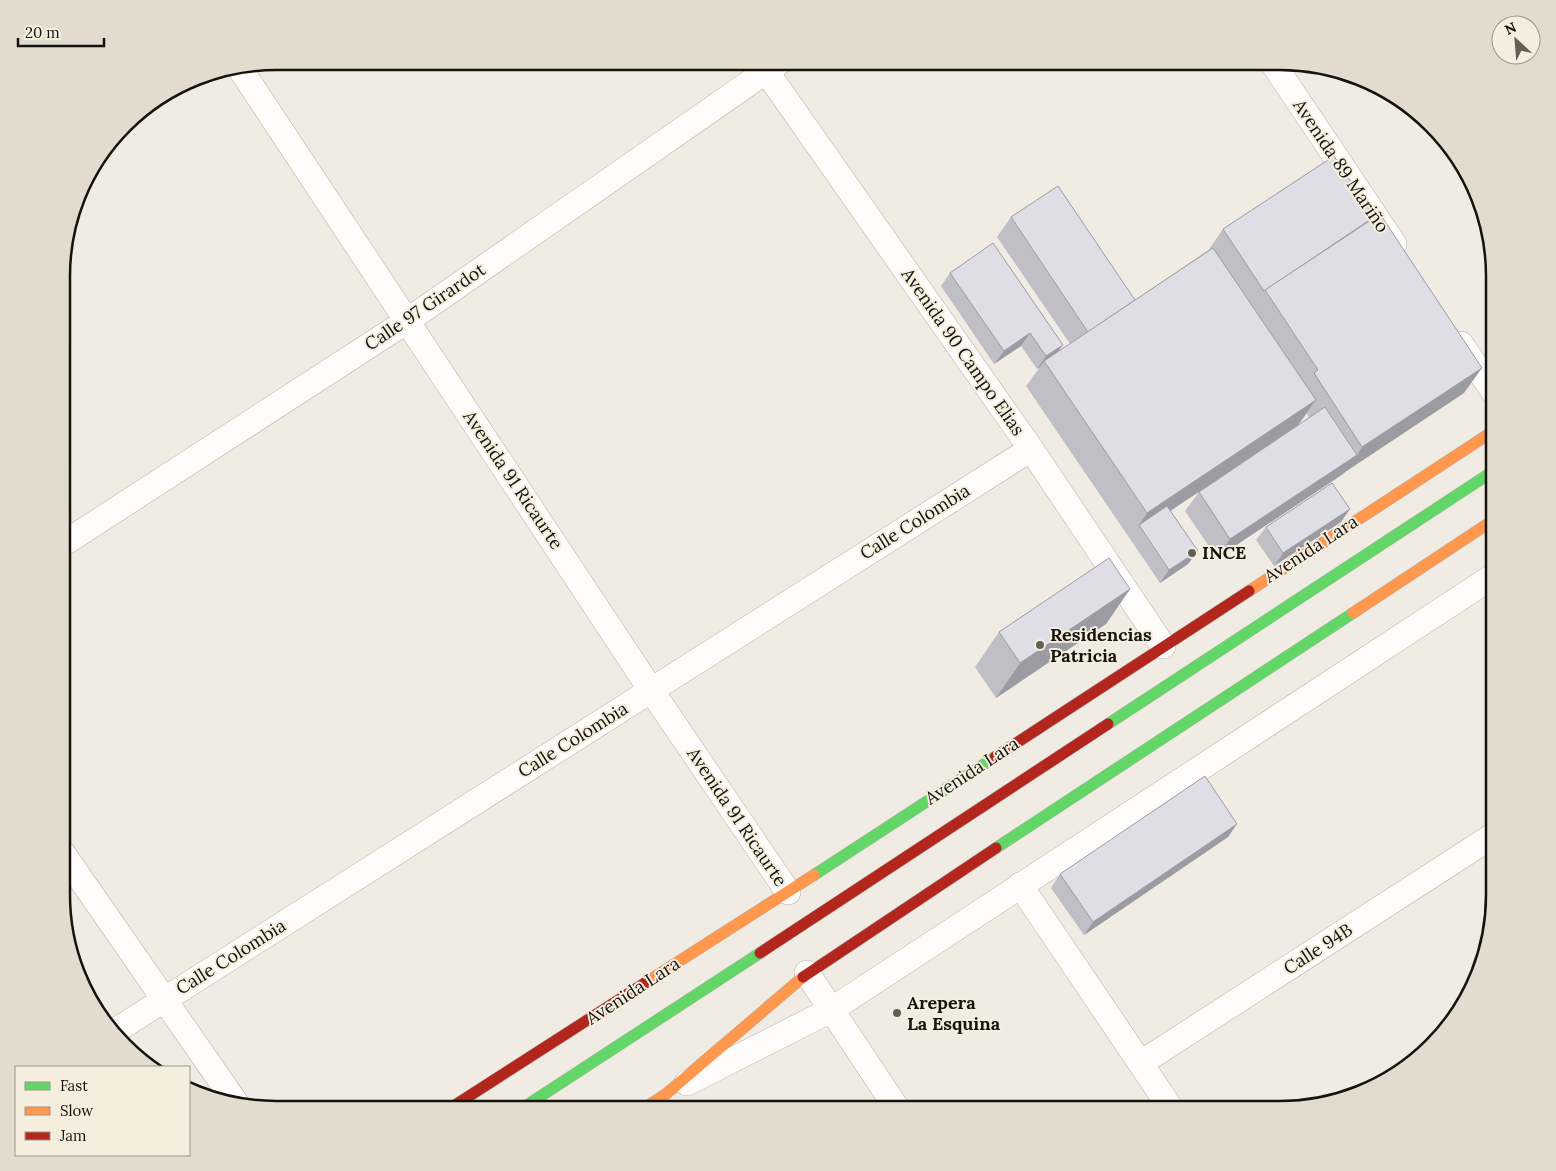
<svg xmlns="http://www.w3.org/2000/svg" width="1556" height="1171" font-family="Lora,serif">
	<rect width="100%" height="100%" fill="#f0ece4"/>
	<g fill="none" stroke-linecap="round" stroke-linejoin="round">
		<g stroke="#b4b1ab" stroke-width="26">
			<g id="street">
				<path d="M759,61L1031,449L1163,646"/>
				<path d="M1272,62L1394,244"/>
				<path d="M239,67L651,690L788,892"/>
				<path d="M1461,344L1495,394"/>
				<path d="M63,544L407,321L781,61"/>
				<path d="M62,852L236,1103"/>
				<path d="M1020,885L1172,1110"/>
				<path d="M807,973L898,1110"/>
				<path d="M115,1031L1031,449"/>
				<path d="M1141,1063L1494,835"/>
				<path d="M687,1083L831,1010L1495,575"/>
			</g>
		</g>
		<g stroke="#b4b1ab" stroke-width="12">
			<g id="fast">
				<path d="M1108,724L1495,470"/>
				<path d="M996,848L1353,613"/>
				<path d="M814,875L995,757"/>
				<path d="M521,1109L760,953"/>
			</g>
		</g>
		<g stroke="#b4b1ab" stroke-width="12">
			<g id="slow">
				<path d="M1249,591L1495,430"/>
				<path d="M1353,613L1495,519"/>
				<path d="M645,983L814,875"/>
				<path d="M643,1109L666,1094L803,977"/>
			</g>
		</g>
		<g stroke="#b4b1ab" stroke-width="12">
			<g id="jam">
				<path d="M995,757L1249,591"/>
				<path d="M760,953L1108,724"/>
				<path d="M803,977L996,848"/>
				<path d="M449,1109L645,983"/>
			</g>
		</g>
		<use href="#street" stroke="#fdfcfb" stroke-width="25"/>
		<use href="#fast" stroke="#63d668" stroke-width="11"/>
		<use href="#slow" stroke="#ff974d" stroke-width="11"/>
		<use href="#jam" stroke="#b3261e" stroke-width="11"/>
	</g>
	<g fill="#c0bfc6" fill-rule="evenodd">
		<path d="M1011,217L1135,300L1210,249V248L1223,229L1464,393L1345,472L1343,474L1217,558L1185,511L1199,492L1170,511L1198,551L1188,564L1160,583L1026,386L1040,367L1037,369L1021,346L994,364L941,286L950,273L1058,352L1070,344L997,237ZM1307,413L1309,418L1298,425Z"/>
		<path d="M1341,522L1274,566L1256,540L1266,527Z"/>
		<path d="M1130,589L1106,624L996,698L975,667L999,632Z"/>
		<path d="M1228,837L1084,935L1051,888L1060,874Z"/>
	</g>
	<g fill="#9c9ba1">
		<path d="M1030,333L1021,346L994,364L1004,351Z"/>
		<path d="M1063,345L1053,358L1044,361L1040,367L1037,369L1046,356Z"/>
		<path d="M1482,368L1464,393L1345,472L1343,474L1217,558L1230,539L1357,455L1362,447Z"/>
		<path d="M1316,400L1298,425L1142,530L1139,525L1147,513Z"/>
		<path d="M1350,509L1341,522L1274,566L1283,553Z"/>
		<path d="M1198,551L1188,564L1160,583L1169,570Z"/>
		<path d="M1130,589L1106,624L996,698L1020,663Z"/>
		<path d="M1237,824L1228,837L1084,935L1093,922Z"/>
	</g>
	<g fill="#dfdee6" stroke="#9c9ba1">
		<path d="M1334,156L1374,217L1264,291L1223,229Z"/>
		<path d="M1058,186L1135,300L1088,332L1011,217Z"/>
		<path d="M1380,214L1482,368L1362,447L1314,373L1318,370L1265,290Z"/>
		<path d="M993,243L1063,345L1046,356L1030,333L1004,351L950,273Z"/>
		<path d="M1213,248L1316,400L1147,513L1044,361Z"/>
		<path d="M1325,407L1357,455L1230,539L1199,492Z"/>
		<path d="M1332,483L1350,509L1283,553L1266,527Z"/>
		<path d="M1167,506L1198,551L1169,570L1139,525Z"/>
		<path d="M1109,558L1130,589L1020,663L999,632Z"/>
		<path d="M1205,776L1237,824L1093,922L1060,874Z"/>
	</g>
	<g fill="#625f59" stroke="#f5eedf" stroke-width="2">
		<circle cx="1192" cy="553" r="5"/>
		<circle cx="1040" cy="645" r="5"/>
		<circle cx="897" cy="1013" r="5"/>
	</g>
	<g text-anchor="middle" stroke-width="4" stroke-linejoin="round" paint-order="stroke">
		<g font-size="18" fill="#15130e" stroke="#f5eedf">
			<text transform="translate(1341 166) rotate(56)" y="6">Avenida 89 Mariño</text>
			<text transform="translate(425 307) rotate(-34)" y="6">Calle 97 Girardot</text>
			<text transform="translate(963 352) rotate(55)" y="6">Avenida 90 Campo Elias</text>
			<text transform="translate(513 480) rotate(56)" y="6">Avenida 91 Ricaurte</text>
			<text transform="translate(915 522) rotate(-32)" y="6">Calle Colombia</text>
			<text transform="translate(1311 549) rotate(-33)" y="6">Avenida Lara</text>
			<text transform="translate(573 740) rotate(-32)" y="6">Calle Colombia</text>
			<text transform="translate(972 771) rotate(-33)" y="6">Avenida Lara</text>
			<text transform="translate(737 817) rotate(56)" y="6">Avenida 91 Ricaurte</text>
			<text transform="translate(1318 949) rotate(-33)" y="6">Calle 94B</text>
			<text transform="translate(231 957) rotate(-32)" y="6">Calle Colombia</text>
			<text transform="translate(633 991) rotate(-33)" y="6">Avenida Lara</text>
		</g>
		<g font-size="18" font-weight="bold" fill="#15130e" stroke="#f5eedf" text-anchor="start">
			<text x="1202" y="559">INCE</text>
			<text x="1050" y="641">Residencias<tspan x="1050" dy="21">Patricia</tspan></text>
			<text x="907" y="1009">Arepera<tspan x="907" dy="21">La Esquina</tspan></text>
		</g>
	</g>
	<path d="M0 0H1556V1171H0ZM276 70H1280A206 206 0 0 1 1486 276V895A206 206 0 0 1 1280 1101H276A206 206 0 0 1 70 895V276A206 206 0 0 1 276 70Z" fill="#e3dcce" fill-rule="evenodd"/>
	<path fill="none" stroke="#15130e" stroke-width="2.5" d="M276 70H1280A206 206 0 0 1 1486 276V895A206 206 0 0 1 1280 1101H276A206 206 0 0 1 70 895V276A206 206 0 0 1 276 70Z"/>
	<rect x="15" y="1066" width="175" height="90" fill="#f5eedf" stroke="#9b968b"/>
	<rect x="25" y="1082" width="25" height="8" fill="#63d668" stroke="#9b968b"/>
	<text x="60" y="1091" font-size="15" fill="#15130e">Fast</text>
	<rect x="25" y="1107" width="25" height="8" fill="#ff974d" stroke="#9b968b"/>
	<text x="60" y="1116" font-size="15" fill="#15130e">Slow</text>
	<rect x="25" y="1132" width="25" height="8" fill="#b3261e" stroke="#9b968b"/>
	<text x="60" y="1141" font-size="15" fill="#15130e">Jam</text>
	<g transform="translate(1516 40) rotate(334)"><circle r="24" fill="#f5eedf" stroke="#9b968b"/>
	<path d="M0-4L9 19L0 12L-9 19Z" fill="#625f59"/>
	<text y="-8" font-size="14" font-weight="bold" text-anchor="middle" fill="#15130e">N</text>
	</g>
	<path d="M18 38v8h86v-8" fill="none" stroke="#15130e" stroke-width="2.5"/>
	<text x="25" y="38" font-size="15" fill="#15130e" stroke="#f5eedf" stroke-width="4" paint-order="stroke">20 m</text>
</svg>
